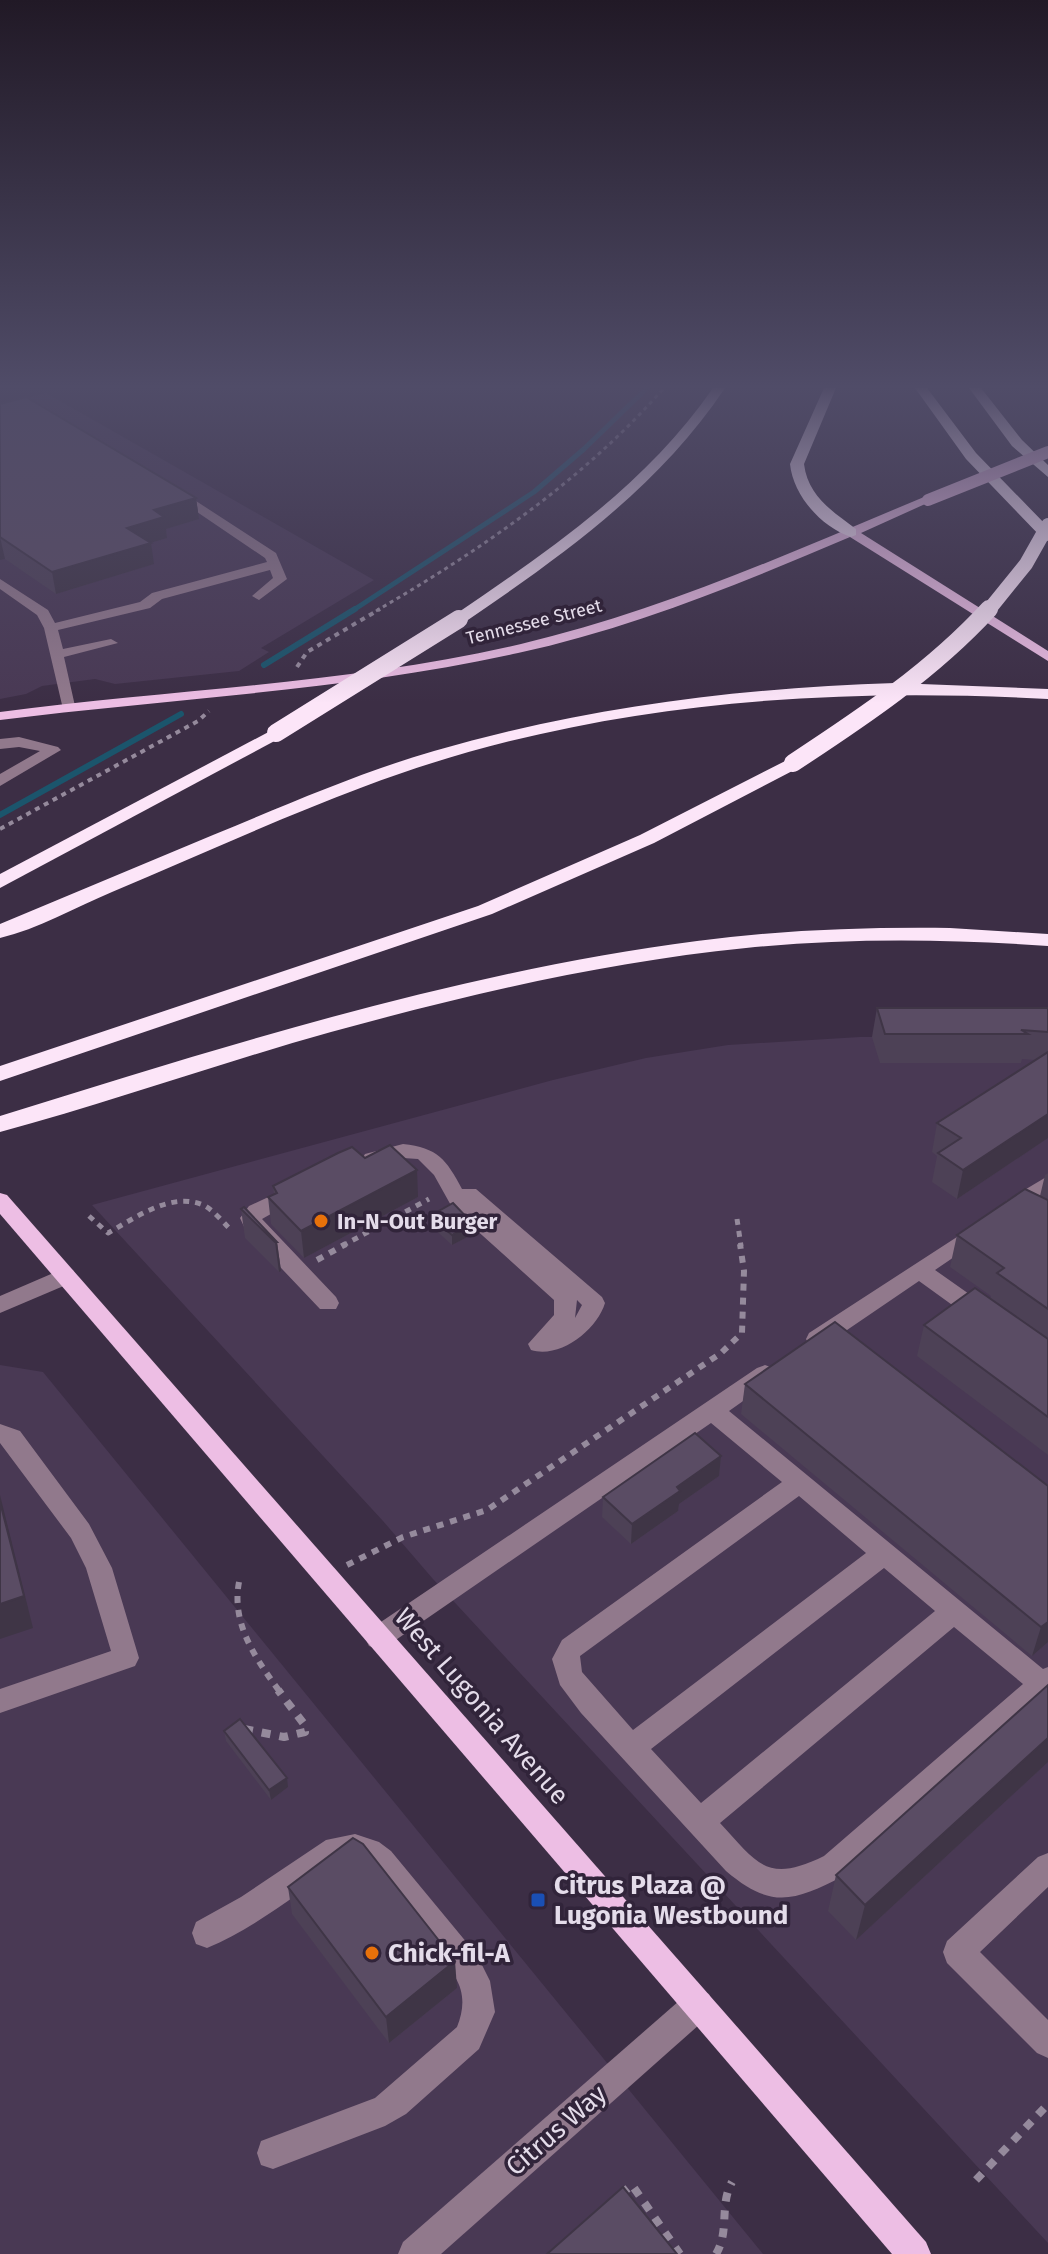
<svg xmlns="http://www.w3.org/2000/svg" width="1048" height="2254" font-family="'Fira Sans',sans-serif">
	<rect width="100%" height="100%" fill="#3c2e45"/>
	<g fill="#493954">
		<path d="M46,393L374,580L261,648L269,652L239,671L115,684L95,679L42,686L26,694L0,699V405Z"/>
		<path d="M1048,1036V2243L433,1579L383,1521L92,1205L553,1080L646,1058L728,1045L860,1037Z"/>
		<path d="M0,1365L43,1372L763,2254H0Z"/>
	</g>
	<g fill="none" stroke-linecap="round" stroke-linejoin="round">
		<path stroke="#1b556c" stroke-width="5" d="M352,611L534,492L584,449L647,388"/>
		<g stroke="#1b556c" stroke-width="6">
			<path d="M264,665L355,609"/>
			<path d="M0,815L181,714"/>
		</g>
		<path stroke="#958a9c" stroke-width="3" stroke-dasharray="4 4" stroke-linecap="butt" d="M376,611C482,549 582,481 664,388"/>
		<g stroke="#958a9c" stroke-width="4" stroke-dasharray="5 5" stroke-linecap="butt">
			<path d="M297,667L307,652L380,609"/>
			<path d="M0,829L198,721L209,711"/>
		</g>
		<g stroke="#958a9c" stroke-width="5" stroke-dasharray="6 6" stroke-linecap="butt">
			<path d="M89,1216L108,1233C135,1218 173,1190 205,1206C214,1211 222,1221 229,1228"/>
			<path d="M737,1219L741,1246"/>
			<path d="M342,1246L429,1199"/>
		</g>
		<g stroke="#958a9c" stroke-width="6" stroke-dasharray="7 7" stroke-linecap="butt">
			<path d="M317,1260L346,1244"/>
			<path d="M347,1565L403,1537L487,1510L721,1353L742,1333L744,1271L740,1244"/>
			<path d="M239,1582C231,1624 256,1659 280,1692"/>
		</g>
		<g stroke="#958a9c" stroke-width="8" stroke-dasharray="9 9" stroke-linecap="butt">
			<path d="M244,1729L284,1737L305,1732L304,1724L278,1690"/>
			<path d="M976,2180L1048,2104"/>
			<path d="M621,2194L632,2185L680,2254"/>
			<path d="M716,2254C730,2231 719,2205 732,2182"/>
		</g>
		<g fill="#91798c" fill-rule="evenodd">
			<path d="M176,488L276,553L287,579L259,600L252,596L273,578L270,570L162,599L150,608L58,630L63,649L111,639L118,643L64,657L75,706L73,709H63L44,628L37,615L0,589V579L48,610L55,623L140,602L152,593L267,562L265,558L172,495L170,492Z"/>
			<path d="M19,737L58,747L61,750L0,786V774L40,751L19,747L0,749V739Z"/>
			<path d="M403,1144C438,1148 446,1159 462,1189H476L602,1297L605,1303C597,1330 560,1359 531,1350L528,1344L554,1315V1300L453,1209L434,1175L418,1159L403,1158L372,1166L362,1159L365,1154ZM577,1300L582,1305L575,1318Z"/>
			<path d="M1048,1176V1193L1020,1211H1006L1003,1206L1006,1201Z"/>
			<path d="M292,1186L299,1188L302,1193L299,1198L262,1219L336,1297L339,1303L336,1309H320L246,1231L240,1218L249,1206Z"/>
			<path d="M977,1224L985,1226L988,1231L985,1236L935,1270L989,1308L992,1314L989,1320H973L919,1281L825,1345L817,1347L809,1345L806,1339L809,1333Z"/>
			<path d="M65,1268L73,1270L76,1276L73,1282L0,1313V1296Z"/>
			<path d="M765,1365L773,1368L777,1374L773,1380L729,1411L1043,1669L1048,1667V1696L844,1876C794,1901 772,1910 726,1871L581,1713L560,1685L552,1659L562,1640L782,1482L711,1423L387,1646L378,1649L369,1646L365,1638L369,1630L757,1368ZM799,1496L866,1553L633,1730L582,1672L580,1656ZM884,1568L935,1611L701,1803L651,1749ZM954,1627L1023,1684L824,1856C767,1884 758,1864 720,1823Z"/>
			<path d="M0,1424L20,1431L89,1524L112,1568L139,1658L135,1666L0,1713V1689L111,1651L86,1568L71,1538L0,1443Z"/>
			<path d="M355,1834L379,1842L391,1851L477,1955L490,1981L495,2012L479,2049L406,2114L385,2126L273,2169L261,2165L257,2153L261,2141L375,2098L457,2027C464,2010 465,1993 455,1977L371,1871L355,1862L341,1863C298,1893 255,1928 207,1948L196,1944L192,1933L196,1922L241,1897L326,1840Z"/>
			<path d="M1048,1853V1887L980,1952L1048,2020V2058L1037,2053L947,1963L943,1952L947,1941L1038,1857Z"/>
			<path d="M698,1989L709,1994L714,2005L709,2016L441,2254H398L403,2242L687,1994Z"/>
		</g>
		<g fill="#edbee4" fill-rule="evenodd">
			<path d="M924,497L934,500L861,533L1048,651V661L850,537C742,583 633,628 518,653C348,691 172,698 0,720V712C173,689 351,684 521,644C661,611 792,552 924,497Z"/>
			<path d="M0,1193L7,1195L926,2242L931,2254H892L0,1214Z"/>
		</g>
		<g fill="#fce5f8" fill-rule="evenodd">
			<path d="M713,388H725C658,488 563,555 465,622H453V616C550,550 646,485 713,388Z"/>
			<path d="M824,388H836L804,464C808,496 832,511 856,529V535L851,537C821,527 793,495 790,464Z"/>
			<path d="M915,388H927L976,453L1048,527V541L1043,539L966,459Z"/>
			<path d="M969,388H981L1022,440L1048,465V477L1012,446Z"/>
			<path d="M895,683L1048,689V699C817,686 581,704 363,787C278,819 195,857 112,892C76,907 38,929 0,938V924C71,894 142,865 213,835C286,805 358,773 434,751C585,707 739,688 895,683Z"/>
			<path d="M276,728L285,733L282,737L0,888V874Z"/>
			<path d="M793,757L802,763L800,767L654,843L492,914L0,1081V1066L478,906L640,835Z"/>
			<path d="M950,928L1048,934V946C947,939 846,938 746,948C605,962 466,995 331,1032C220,1063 111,1102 0,1132V1116C228,1045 459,972 697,941C781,930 865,927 950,928Z"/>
		</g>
		<path stroke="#edbee4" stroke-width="12" d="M928,500L1048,452"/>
		<path stroke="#fce5f8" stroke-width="14" d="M988,611L1026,564L1048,525"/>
		<g stroke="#fce5f8" stroke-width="18">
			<path d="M276,733L459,619"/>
			<path d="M793,763C863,717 932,671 989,609"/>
		</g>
	</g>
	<g fill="#4d4156">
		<path d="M0,404L196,498L199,519L166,529L167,538L150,543L154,564L56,594L5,559L0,560Z"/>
		<path d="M877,1008H1048V1138L957,1199L932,1182L937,1156L932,1152L937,1123L1035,1060L1022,1059L1021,1063H880L872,1037Z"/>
		<path d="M365,1158L418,1197L304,1258L271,1224L268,1197L274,1194L273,1186Z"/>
		<path d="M1048,1173V1455L917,1356L924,1325L990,1299L991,1296L950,1267L957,1235L1040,1196L1045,1175Z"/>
		<path d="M241,1209L277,1242L281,1271L279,1272L245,1238Z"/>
		<path d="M430,1216L473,1224V1234L452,1245L431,1226Z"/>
		<path d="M745,1384L1048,1486V1642L1032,1656L741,1414Z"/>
		<path d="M721,1456L719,1476L679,1504L678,1511L631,1544L602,1517L603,1497Z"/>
		<path d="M1048,1685V1762L856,1940L828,1911L836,1875Z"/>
		<path d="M224,1731L288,1787L271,1800L226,1741Z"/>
		<path d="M288,1887L457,1988L389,2043L292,1914Z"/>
	</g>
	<g fill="#3f3546">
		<path d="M196,498L199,519L166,529L167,538L130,549L127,528L154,510Z"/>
		<path d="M0,537L5,559L0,560Z"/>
		<path d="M151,543L154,564L56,594L52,572Z"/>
		<path d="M1048,1114V1138L957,1199L963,1170Z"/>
		<path d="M417,1170L418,1197L304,1258L301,1231Z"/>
		<path d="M473,1224V1234L452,1245V1235Z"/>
		<path d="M275,1242H277L281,1271L279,1272Z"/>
		<path d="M721,1456L719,1476L679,1504L678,1511L631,1544L632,1524L677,1487Z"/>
		<path d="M0,1495L33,1628L0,1639Z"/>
		<path d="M1048,1622V1642L1032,1656L1041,1627Z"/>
		<path d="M1048,1738V1762L856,1940L865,1905Z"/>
		<path d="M287,1778L288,1787L271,1800L269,1790Z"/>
		<path d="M455,1961L457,1988L389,2043L386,2017Z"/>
	</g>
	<g fill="#5a4c64" stroke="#3f3546" stroke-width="2">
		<path d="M26,397L196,498L154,510L164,517L127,528L151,543L52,572L0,537V404Z"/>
		<path d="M877,1008H1048V1032L1021,1030L1028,1034H885Z"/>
		<path d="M1048,1052V1114L963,1170L938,1153L961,1138L937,1123Z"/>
		<path d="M390,1145L417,1170L301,1231L268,1197L277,1193L273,1186L338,1153L352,1147L365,1158Z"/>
		<path d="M1025,1189L1048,1200V1309L997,1273L1004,1268L957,1235Z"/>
		<path d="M453,1203L473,1224L452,1235L430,1216Z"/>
		<path d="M244,1207L277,1242H275L241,1209Z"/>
		<path d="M975,1288L1048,1339V1417L924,1325Z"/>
		<path d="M835,1322L1048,1486V1622L1041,1627L745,1384Z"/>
		<path d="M695,1433L721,1456L677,1487L680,1491L632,1524L603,1497Z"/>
		<path d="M0,1502L24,1596L0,1604Z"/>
		<path d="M1048,1685V1738L865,1905L836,1875Z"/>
		<path d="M240,1719L287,1778L269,1790L224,1731Z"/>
		<path d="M353,1838L363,1844L455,1961L386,2017L288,1887Z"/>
		<path d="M623,2187L677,2254H547Z"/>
	</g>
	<linearGradient id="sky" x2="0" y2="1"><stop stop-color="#211926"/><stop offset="0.55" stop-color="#504c68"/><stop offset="1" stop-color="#504c68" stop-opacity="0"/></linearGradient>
	<rect width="1048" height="703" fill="url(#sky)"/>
	<g fill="#e8710a" stroke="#31243a" stroke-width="3">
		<circle cx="321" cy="1221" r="8"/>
		<circle cx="372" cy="1953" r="8"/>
	</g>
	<rect fill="#1a4fb4" stroke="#31243a" stroke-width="3" x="530" y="1892" width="16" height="16" rx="4"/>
	<g text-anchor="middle" stroke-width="7" stroke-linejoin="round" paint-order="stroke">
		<g font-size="18" fill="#e4dcea" stroke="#31243a">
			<text transform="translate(534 622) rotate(-14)" y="6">Tennessee Street</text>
		</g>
		<g font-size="22" font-weight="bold" fill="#e4dcea" stroke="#31243a" text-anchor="start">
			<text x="337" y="1229">In-N-Out Burger</text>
		</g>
		<g font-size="26" fill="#e4dcea" stroke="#31243a">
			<text transform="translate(482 1706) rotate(49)" y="9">West Lugonia Avenue</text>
			<text transform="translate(556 2130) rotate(-41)" y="9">Citrus Way</text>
		</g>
		<g font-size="26" font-weight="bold" fill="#e4dcea" stroke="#31243a" text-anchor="start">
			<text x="554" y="1894">Citrus Plaza @<tspan x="554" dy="30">Lugonia Westbound</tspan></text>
			<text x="388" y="1962">Chick-fil-A</text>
		</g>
	</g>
</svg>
